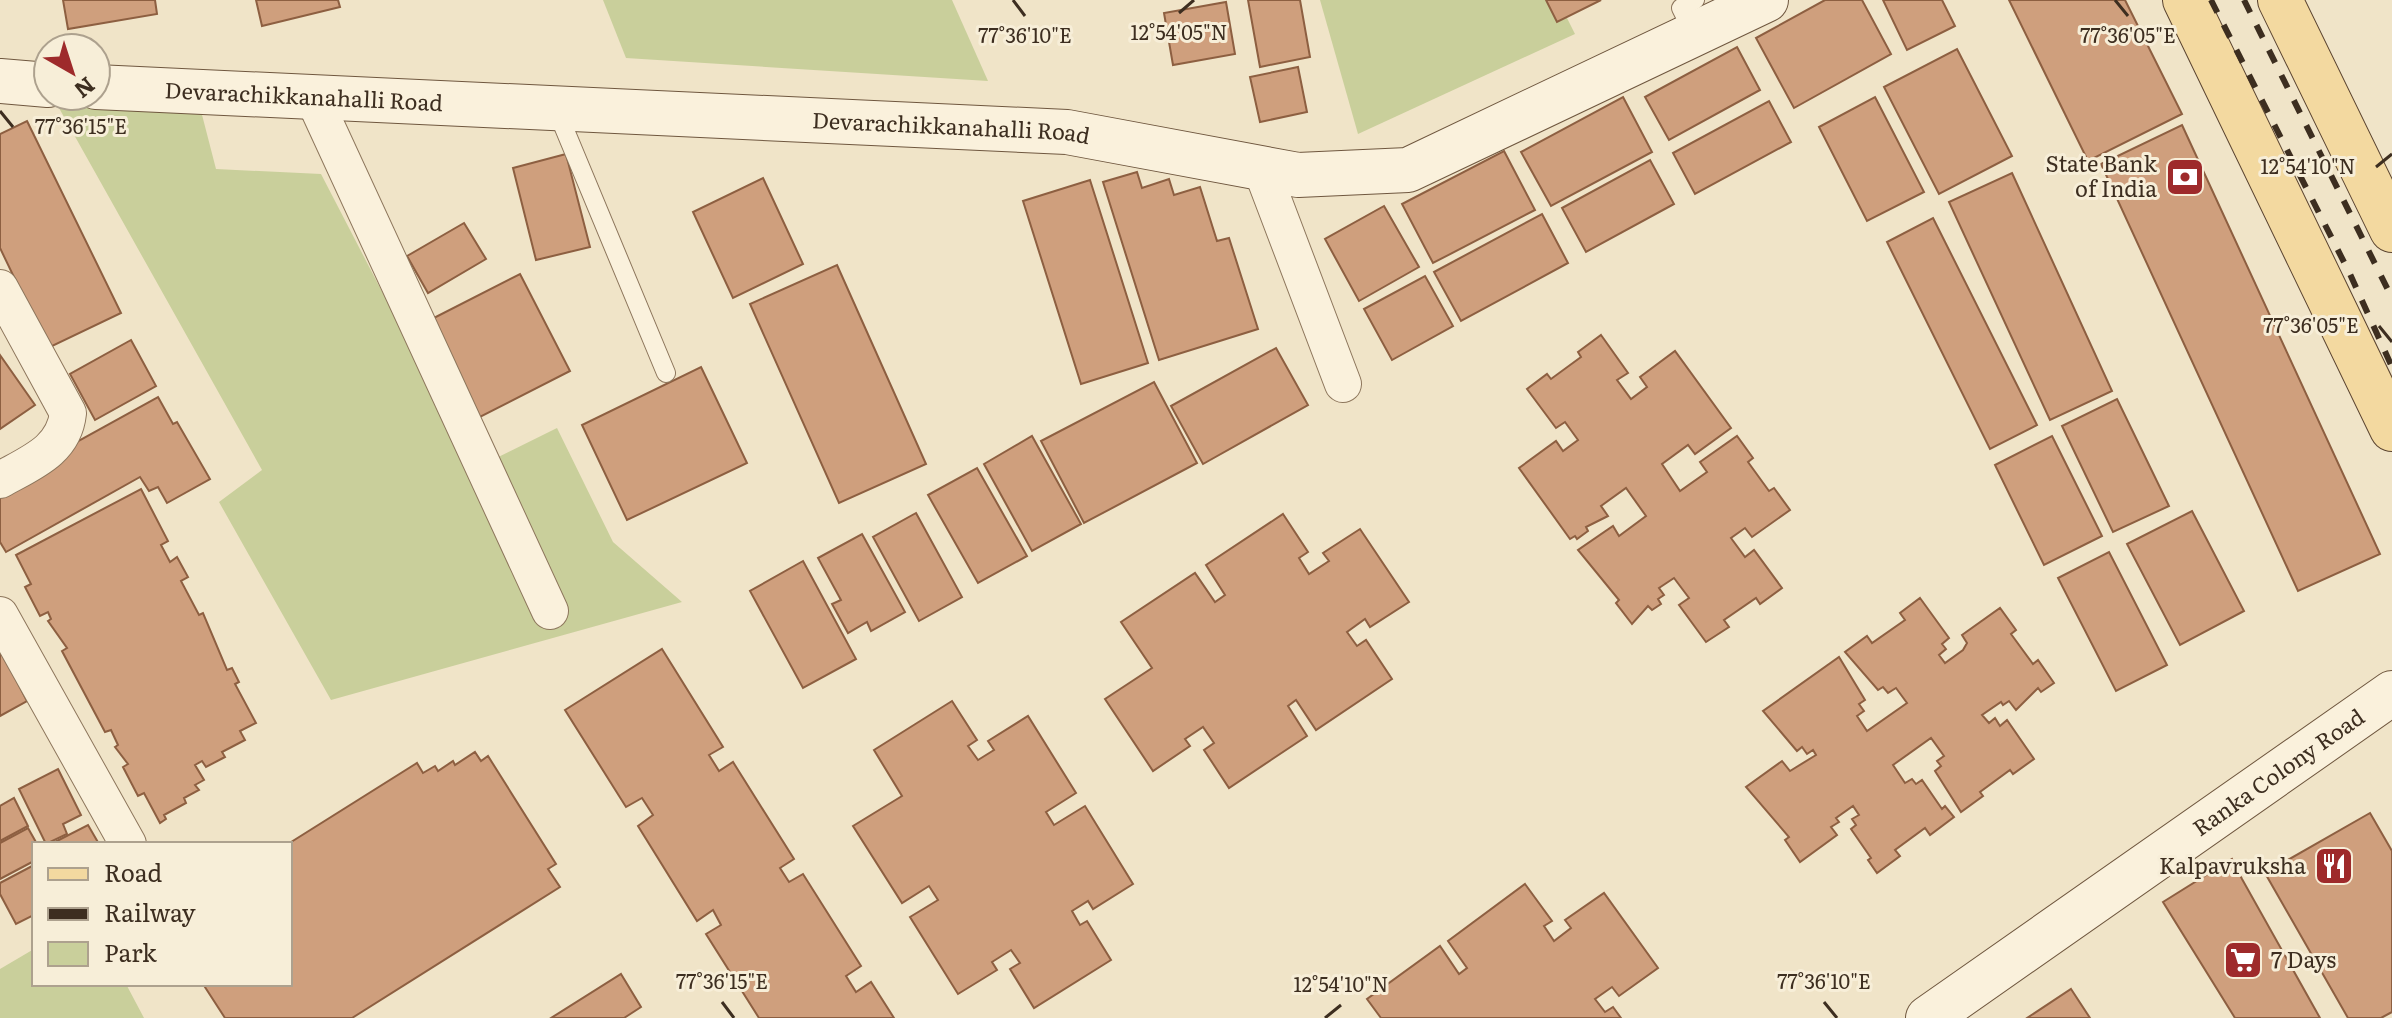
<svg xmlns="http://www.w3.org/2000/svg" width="2392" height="1018" font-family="Literata,serif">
	<rect width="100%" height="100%" fill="#f0e4c8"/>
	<g fill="#c9cf9b">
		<path d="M603,0H952L988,81L626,58Z"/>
		<path d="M1320,0H1558L1575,34L1358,134Z"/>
		<path d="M200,107L216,169L321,174L474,469L557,428L613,542L682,602L331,700L219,502L262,470L59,108Z"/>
		<path d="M34,949V984H126L144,1018H0V969Z"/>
	</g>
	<g fill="#cf9f7d" stroke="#8d5f41" stroke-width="2">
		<path d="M63,0H155L157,14L68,29Z"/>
		<path d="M256,0H338L340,7L262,26Z"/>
		<path d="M1248,0H1300L1310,57L1260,67Z"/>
		<path d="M1546,0H1601L1557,22Z"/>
		<path d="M1825,0H1862L1891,54L1794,108L1756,38Z"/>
		<path d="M1883,0H1942L1955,26L1907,50Z"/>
		<path d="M2009,0H2125L2182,114L2088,161Z"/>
		<path d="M1226,2L1235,54L1173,65L1164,13Z"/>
		<path d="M1737,47L1760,90L1669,140L1645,97Z"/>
		<path d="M1957,49L2012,156L1939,194L1884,87Z"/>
		<path d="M1298,67L1307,112L1260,122L1250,77Z"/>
		<path d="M1623,97L1652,152L1551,206L1521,152Z"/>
		<path d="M1875,97L1924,192L1867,221L1819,127Z"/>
		<path d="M1769,101L1791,142L1695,194L1673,153Z"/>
		<path d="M27,121L121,313L48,348L0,248V134Z"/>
		<path d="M2182,125L2380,554L2298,591L2101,164Z"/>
		<path d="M1504,151L1535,210L1433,263L1402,204Z"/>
		<path d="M566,154L590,247L536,260L513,168Z"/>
		<path d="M1650,160L1674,204L1586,252L1562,208Z"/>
		<path d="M1137,172L1142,188L1169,179L1174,195L1200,187L1217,241L1229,238L1258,329L1159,360L1103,182Z"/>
		<path d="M2012,173L2112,391L2050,420L1949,202Z"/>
		<path d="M763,178L803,264L733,298L693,212Z"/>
		<path d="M1090,180L1148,363L1081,384L1023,201Z"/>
		<path d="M1384,206L1419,267L1359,301L1325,239Z"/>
		<path d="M1542,214L1568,263L1461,321L1434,272Z"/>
		<path d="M1933,218L2037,425L1990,449L1887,242Z"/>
		<path d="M464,223L486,259L428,293L407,256Z"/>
		<path d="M837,265L926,464L839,503L750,304Z"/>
		<path d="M520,274L570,371L474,420L424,323Z"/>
		<path d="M1425,276L1453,326L1392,360L1364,309Z"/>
		<path d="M1601,335L1628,373L1617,380L1631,399L1647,387L1640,377L1675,351L1731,428L1695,454L1688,445L1662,464L1680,491L1707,472L1700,462L1737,436L1753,458L1748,462L1769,491L1774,488L1790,510L1752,537L1745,528L1731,538L1745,557L1754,550L1782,588L1760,604L1756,598L1724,620L1729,627L1706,642L1679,605L1689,598L1674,578L1659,588L1664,595L1658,599L1661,604L1652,610L1648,606L1632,624L1616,603L1619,600L1578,550L1613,526L1619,536L1646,516L1626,488L1601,506L1608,516L1586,527L1588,531L1577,539L1575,536L1570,539L1519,468L1556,441L1563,451L1578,440L1565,422L1556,428L1527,389L1547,374L1551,379L1581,357L1578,352Z"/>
		<path d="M131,340L156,386L95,420L70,374Z"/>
		<path d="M1276,348L1308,405L1203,464L1171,406Z"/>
		<path d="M0,355L35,405L0,429Z"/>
		<path d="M701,367L747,463L627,520L582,425Z"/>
		<path d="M1154,382L1197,463L1084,523L1041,441Z"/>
		<path d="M158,397L173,424L177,422L210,479L167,503L158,487L149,491L140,477L6,552L0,542V490L42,461Z"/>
		<path d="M2117,399L2169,506L2113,532L2062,426Z"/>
		<path d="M1032,436L1081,524L1032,551L984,464Z"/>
		<path d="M2052,436L2102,536L2044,565L1995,465Z"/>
		<path d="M977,468L1027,556L978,583L928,495Z"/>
		<path d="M141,489L168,541L161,545L170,562L177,557L188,577L181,581L199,615L203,613L227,670L232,668L239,682L235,684L256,723L240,731L245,740L222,752L225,757L206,767L202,761L195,765L204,780L195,785L199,790L184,798L186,803L164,815L166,819L160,823L144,793L138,796L123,767L128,764L115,747L118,745L111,730L105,732L62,651L67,648L48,621L51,619L48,612L40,616L25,587L31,584L16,555Z"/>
		<path d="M2192,511L2244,611L2180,645L2127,544Z"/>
		<path d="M916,513L962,597L919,621L873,537Z"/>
		<path d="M1283,514L1308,552L1299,558L1309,574L1329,561L1323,553L1360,529L1409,602L1370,627L1365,619L1347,632L1357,646L1366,640L1392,679L1316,730L1296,700L1288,706L1307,736L1229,788L1204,750L1214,743L1203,727L1185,739L1190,746L1153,771L1105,699L1152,668L1121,622L1195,573L1215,602L1225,595L1206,565Z"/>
		<path d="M862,534L905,612L871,631L867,622L848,633L832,604L841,600L818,558Z"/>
		<path d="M2109,552L2167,665L2116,691L2058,578Z"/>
		<path d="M803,561L856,659L803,688L750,591Z"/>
		<path d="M1920,598L1949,638L1942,644L1946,649L1939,655L1945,663L1963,650L1967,643L1962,635L2000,608L2016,630L2011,634L2033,664L2038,660L2054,683L2041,692L2038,688L2016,710L2009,701L2003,705L2001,702L1982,715L1989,723L1995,718L2000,726L2007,720L2034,759L2013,774L2010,770L1980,792L1983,796L1961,812L1935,771L1941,766L1937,761L1944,756L1931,738L1893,765L1905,783L1912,779L1916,784L1922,780L1942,809L1945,806L1954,817L1930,835L1925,828L1895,850L1900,856L1877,873L1868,860L1871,858L1851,829L1856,825L1852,819L1859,815L1853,806L1836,818L1839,822L1831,827L1837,835L1800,862L1785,840L1789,837L1746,787L1782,761L1790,771L1816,755L1813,750L1807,754L1802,747L1797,751L1763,711L1839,657L1865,700L1859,704L1864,711L1857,716L1867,731L1907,703L1896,688L1888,693L1883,687L1878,690L1845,652L1867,636L1872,643L1905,620L1900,613Z"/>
		<path d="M0,648L27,701L0,716Z"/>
		<path d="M662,649L723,747L709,755L719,771L733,762L794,859L780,868L789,882L803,874L861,966L846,976L856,992L871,982L894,1018H759L706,934L721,925L713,910L697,921L638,826L653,815L642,798L626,807L565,710Z"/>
		<path d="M952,701L977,740L968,746L978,760L994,750L988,741L1028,716L1076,793L1046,812L1054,825L1085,806L1133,884L1093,909L1088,901L1072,911L1080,925L1087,921L1111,960L1034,1008L1010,969L1020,963L1011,950L992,962L997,970L958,994L910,917L938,900L929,886L902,903L853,826L902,796L874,750Z"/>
		<path d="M475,752L481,761L488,756L556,864L548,869L560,887L352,1018H225L203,984H290L288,844L417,763L423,773L435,766L438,771L453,761L455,765Z"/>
		<path d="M58,769L81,815L63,824L67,834L46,844L19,789Z"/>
		<path d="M14,798L28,826L0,841V806Z"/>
		<path d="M2370,813L2392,851V1012L2381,1018H2348L2265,873Z"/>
		<path d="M88,825L99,844H51Z"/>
		<path d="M28,828L37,844L34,861L0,879V843Z"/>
		<path d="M2232,859L2242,879L2320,1018H2235L2163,902Z"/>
		<path d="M34,865V915L16,924L0,894V883Z"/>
		<path d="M1525,884L1552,921L1544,926L1554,941L1571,928L1565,920L1604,893L1658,968L1619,996L1612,987L1595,999L1605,1012L1613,1007L1621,1018H1381L1367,999L1440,946L1459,974L1467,968L1448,941Z"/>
		<path d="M621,974L641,1007L624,1018H551Z"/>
		<path d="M2071,989L2090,1018H2027Z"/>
	</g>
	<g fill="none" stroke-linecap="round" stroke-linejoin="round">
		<g stroke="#8d765c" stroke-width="20">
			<g id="lane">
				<path d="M1694,34L1681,8L1695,0"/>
				<path d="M557,111L666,373"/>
			</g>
		</g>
		<g stroke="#8d765c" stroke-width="38">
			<g id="street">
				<path d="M313,97L550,611"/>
				<path d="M1261,168L1343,384"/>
				<path d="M0,288L68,413C64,451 30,463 0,480"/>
				<path d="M0,615L128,844"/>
			</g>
		</g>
		<g stroke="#6f573f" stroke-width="46">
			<g id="secondary">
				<path d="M0,81L48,85"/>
				<path id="s1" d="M96,87L1067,132L1298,175L1408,170L1766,0"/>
				<path id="s2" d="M1928,1018L2392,693"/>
			</g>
		</g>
		<g stroke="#5b4430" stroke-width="46">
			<g id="primary">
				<path d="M2185,0L2392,429"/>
				<path d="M2280,0L2392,230"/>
			</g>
		</g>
		<use href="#lane" stroke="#faf1dc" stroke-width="18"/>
		<use href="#street" stroke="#faf1dc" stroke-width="36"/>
		<use href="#secondary" stroke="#faf1dc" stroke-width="44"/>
		<use href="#primary" stroke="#f3d9a0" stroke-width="44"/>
		<g stroke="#3d2e20" stroke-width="6" stroke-dasharray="14 14" stroke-linecap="butt">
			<path d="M2211,0L2350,274L2392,367"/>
			<path d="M2244,0L2392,298"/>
		</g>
	</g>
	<path fill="none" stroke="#3d2e20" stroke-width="3" d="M1013,0L1025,16M2115,0L2128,16M1179,13L1194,0M0,111L13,127M2376,167L2392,154M2379,326L2392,342M722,1002L734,1018M1824,1002L1837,1018M1325,1018L1341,1005"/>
	<defs>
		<g id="bank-square" transform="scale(2)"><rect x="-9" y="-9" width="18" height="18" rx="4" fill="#9e2a2b" stroke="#f7eed8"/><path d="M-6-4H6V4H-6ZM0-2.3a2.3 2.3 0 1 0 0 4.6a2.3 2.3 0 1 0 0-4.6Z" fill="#fff"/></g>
		<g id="restaurant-square" transform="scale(2)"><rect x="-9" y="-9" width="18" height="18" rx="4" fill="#9e2a2b" stroke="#f7eed8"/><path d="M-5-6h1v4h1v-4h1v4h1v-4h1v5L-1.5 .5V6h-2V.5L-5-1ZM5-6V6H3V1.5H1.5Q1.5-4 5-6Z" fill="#fff"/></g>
		<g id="supermarket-square" transform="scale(2)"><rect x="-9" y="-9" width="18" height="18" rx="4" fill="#9e2a2b" stroke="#f7eed8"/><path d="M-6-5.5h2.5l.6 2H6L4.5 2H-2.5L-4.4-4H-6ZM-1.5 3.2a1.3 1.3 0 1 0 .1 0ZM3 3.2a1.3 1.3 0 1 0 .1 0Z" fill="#fff"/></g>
	</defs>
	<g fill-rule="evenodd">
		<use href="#bank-square" x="2185" y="177"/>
		<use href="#restaurant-square" x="2334" y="866"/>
		<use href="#supermarket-square" x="2243" y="960"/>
	</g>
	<g text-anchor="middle" stroke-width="6" stroke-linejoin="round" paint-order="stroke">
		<g font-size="22" fill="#3d2e20" stroke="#f7eed8">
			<text dy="8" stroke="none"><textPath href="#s1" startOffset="208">Devarachikkanahalli Road</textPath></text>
			<text dy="8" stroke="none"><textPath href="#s1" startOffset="856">Devarachikkanahalli Road</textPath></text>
			<text dy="8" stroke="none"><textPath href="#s2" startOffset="428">Ranka Colony Road</textPath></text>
		</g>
		<g font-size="22" fill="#3d2e20" stroke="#f7eed8" text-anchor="end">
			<text x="2157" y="172">State Bank<tspan x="2157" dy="25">of India</tspan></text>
			<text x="2306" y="874">Kalpavruksha</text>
			<text x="2271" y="968" text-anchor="start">7 Days</text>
		</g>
	</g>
	<g font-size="20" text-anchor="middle" fill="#3d2e20" stroke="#f7eed8" stroke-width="6" stroke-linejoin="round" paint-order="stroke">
		<text x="1179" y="40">12°54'05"N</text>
		<text x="1025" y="43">77°36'10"E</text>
		<text x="2128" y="43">77°36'05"E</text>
		<text x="81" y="134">77°36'15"E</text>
		<text x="2308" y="174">12°54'10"N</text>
		<text x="2311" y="333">77°36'05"E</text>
		<text x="722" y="989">77°36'15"E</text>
		<text x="1824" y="989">77°36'10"E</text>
		<text x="1341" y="992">12°54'10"N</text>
	</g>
	<rect x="32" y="842" width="260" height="144" fill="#f7eed8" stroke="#ada18e" stroke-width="2"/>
	<rect x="48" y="868" width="40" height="12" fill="#f3d9a0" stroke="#ada18e" stroke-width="2"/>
	<text x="104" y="882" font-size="24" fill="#3d2e20">Road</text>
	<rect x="48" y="908" width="40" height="12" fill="#3d2e20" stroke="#ada18e" stroke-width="2"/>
	<text x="104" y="922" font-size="24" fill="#3d2e20">Railway</text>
	<rect x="48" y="942" width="40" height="24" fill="#c9cf9b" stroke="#ada18e" stroke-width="2"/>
	<text x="104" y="962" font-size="24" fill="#3d2e20">Park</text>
	<g transform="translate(72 72) rotate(141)"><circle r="38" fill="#f7eed8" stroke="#ada18e" stroke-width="2"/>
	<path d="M0-6L14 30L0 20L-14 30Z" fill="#9e2a2b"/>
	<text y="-12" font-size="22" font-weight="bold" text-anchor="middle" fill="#3d2e20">N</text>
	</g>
</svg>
